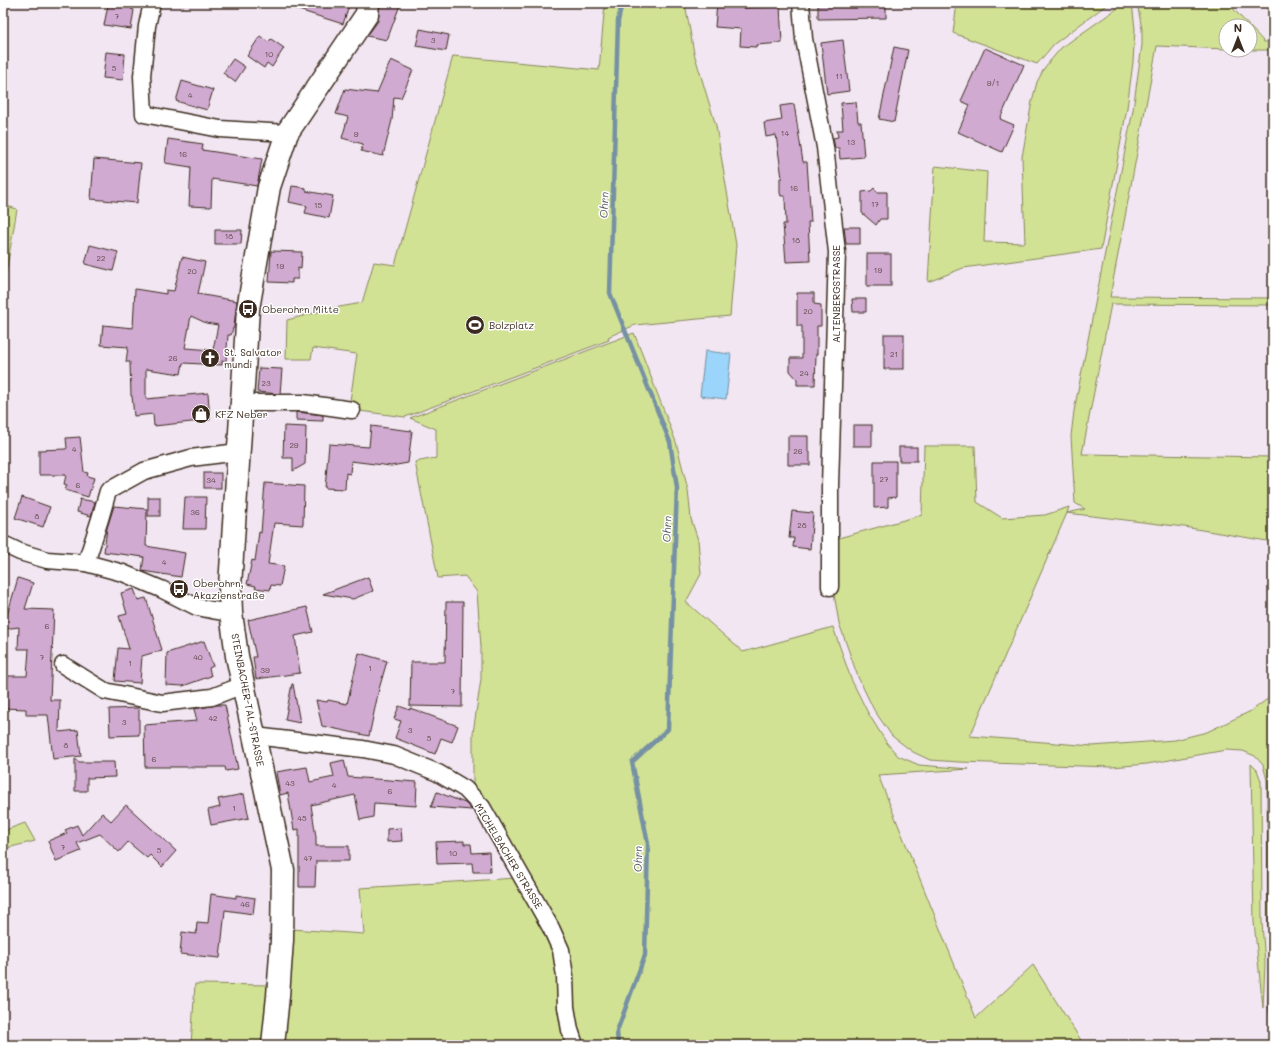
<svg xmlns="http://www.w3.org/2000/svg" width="1276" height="1048" font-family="Mali,sans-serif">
	<rect width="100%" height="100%" fill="#f1e6f2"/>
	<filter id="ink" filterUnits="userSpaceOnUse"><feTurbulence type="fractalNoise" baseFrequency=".025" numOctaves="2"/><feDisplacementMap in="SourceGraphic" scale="8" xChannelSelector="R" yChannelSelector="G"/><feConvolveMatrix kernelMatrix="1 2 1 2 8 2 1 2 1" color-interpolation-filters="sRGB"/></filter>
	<g filter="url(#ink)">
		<g fill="#d2e295" stroke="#86865a">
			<path d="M605,3H685L694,53L716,126L736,245L730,316L635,325L608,337L609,340L405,417L352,410L350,401L357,354L313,348L311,359H286L287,320L334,308L362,303L374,262L395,265L453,56L599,70Z"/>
			<path d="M957,3H1109L1054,44L1037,64L953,33Z"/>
			<path d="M1125,3H1132L1135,29L1133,62L1127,108L1101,249L963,268L928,282L935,166L987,172L984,242L1025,243L1022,157L1032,101L1037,82L1045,67L1061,48Z"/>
			<path d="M1137,3H1228L1249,26H1226V49L1157,46L1110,297L1273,298V305L1111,304L1082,454L1273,457V542L1184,527L1067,513L970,736L1092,746L1175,740L1207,732L1251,711L1273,695V971L1268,924L1267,780L1263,765L1255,756L1243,751L1226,750L1147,764L1112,767L959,762L930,760L913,752L892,736L874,710L858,677L839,623L833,588L835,539L922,515L924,446H975L977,502L1002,518L1045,515L1069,507L1067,513L1085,509L1075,503L1071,436L1074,411L1133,110L1142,45V29Z"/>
			<path d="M1250,27L1264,42H1273V50H1250Z"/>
			<path d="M3,205L17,209L3,291Z"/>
			<path d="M634,333L676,442L688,490L691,519L698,540L701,574L686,602L743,652L833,627L851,679L868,713L886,742L898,756L919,765L969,769L878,775L976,1018L1033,965L1084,1045H580L574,1030L568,966L487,804L473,784V733L481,679V647L477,592L465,576L438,578L415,462L436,458V429L410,418Z"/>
			<path d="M1251,764L1257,770L1261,781L1262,923L1265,964L1263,1008L1254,922Z"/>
			<path d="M25,823L35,841L3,849V831Z"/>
			<path d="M516,878L549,936L555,956L568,1045H278L291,929L364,934L360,888Z"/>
			<path d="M1269,980L1273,993V1036L1268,1004Z"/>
			<path d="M195,984L270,985L264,1045H191Z"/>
		</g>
		<path fill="#9bd5fb" stroke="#7591a3" d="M705,351L731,354L726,399L700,396Z"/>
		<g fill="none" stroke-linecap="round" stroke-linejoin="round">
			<path stroke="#7591a3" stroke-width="4.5" d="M618,1045L617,1031L645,955L648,844L632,762L668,729L677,488L670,442L610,293L618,21L622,3"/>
		</g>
		<g fill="#d1aad2" stroke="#3b2a1e" fill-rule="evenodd">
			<path d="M116,3H132L131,9L134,10L131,29L104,25L108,5L116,6Z"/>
			<path d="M287,3H350L343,24L286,6Z"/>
			<path d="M380,3H393L400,5L387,40L367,36L378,21L379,15Z"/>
			<path d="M717,3H742L741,8L780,6L782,43L756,45V47L740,46L741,29L715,27Z"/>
			<path d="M818,3H886V18L818,19Z"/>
			<path d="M420,29L449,35L446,51L416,46Z"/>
			<path d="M260,36L268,42L271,39L284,48L272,67L267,63L264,68L247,56Z"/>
			<path d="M843,40L849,91L827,94L821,43Z"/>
			<path d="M894,47L908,50L894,122L879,119Z"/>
			<path d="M985,48L1024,65L1000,119L1014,125L1002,152L958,132L970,105L961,101Z"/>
			<path d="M106,52L125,54L123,80L103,78Z"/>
			<path d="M233,59L245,67L235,82L223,73Z"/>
			<path d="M391,60L413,70L401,98L394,97L392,120L383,156L361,151L363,144L342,138L348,117L336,114L345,89L377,93Z"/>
			<path d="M182,81L213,90L207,110L176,101Z"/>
			<path d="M856,102L858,122H861L864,157L840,159L839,148H835L833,138L838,137L837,130H843L841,103Z"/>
			<path d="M794,104L803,162H807L811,222H808L810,261L786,262L783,224H786L785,196H781L780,193V178H782L776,135L766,137L764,123L782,120L780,106Z"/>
			<path d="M168,139L203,144L202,150L262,159L257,186L212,179L211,207L189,206L191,167L165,163Z"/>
			<path d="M94,159L141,163L137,203L91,199Z"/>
			<path d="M292,186L306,188V191L333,196L329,218L305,213L307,206L289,202Z"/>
			<path d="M874,188L877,192H887V219H880L876,225L862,213V192L871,191Z"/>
			<path d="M844,227H860V244H846Z"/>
			<path d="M215,230H242L241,244H215Z"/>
			<path d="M90,245L118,252L113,271L85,264Z"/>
			<path d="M271,251L302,252L301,269L298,268V279H292V283L269,282Z"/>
			<rect x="867" y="254" width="24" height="32"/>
			<path d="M182,257L205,262L198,294L237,301L234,326V328H233L231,335H228L226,361H222V365L183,363L181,374L146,369V399L208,393L210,420L154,426L153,414L134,416L132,396H131L130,362H126L128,347L101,345L103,325L133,328L135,289L166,294V290L174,291ZM191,316L206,323L218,325L213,350L185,348Z"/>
			<path d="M797,293H814V304L821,305V326H817V354H816L815,385H797V379L790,371V358H802V326H797Z"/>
			<path d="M852,299H866V312H853Z"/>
			<rect x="884" y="334" width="20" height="35"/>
			<path d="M259,368L282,369L280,394L257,392Z"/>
			<path d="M296,412L323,415V421L296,420Z"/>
			<rect x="853" y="425" width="19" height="21"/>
			<path d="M284,426L306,427L305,464L293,471V458H283Z"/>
			<path d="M371,426L412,431L408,463L391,466L351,461L350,474L346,473L345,489L325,488L329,444L369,447Z"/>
			<path d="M788,436H808V452H810V465H788Z"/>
			<path d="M80,437L84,472L88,473L87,476L94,478L88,497L65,490L67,485L64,484L66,475H39V450L66,449L67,448L66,438Z"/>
			<rect x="899" y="447" width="18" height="14"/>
			<path d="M874,461H896V497L888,498V507L874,508Z"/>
			<rect x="204" y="473" width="17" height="15"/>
			<path d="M265,483L304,486L303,525L274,523L268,564L284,566L280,586L271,585L270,590L255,588L256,586L247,584L252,560L255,561L259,532L261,533Z"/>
			<path d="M22,497L50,507L43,527L15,518Z"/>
			<rect x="148" y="497" width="12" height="19"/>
			<path d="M185,497H206L205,529H183Z"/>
			<path d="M80,499L95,502L91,516L77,512Z"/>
			<path d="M114,506L147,509L146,546L185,553L181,577L142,571L144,557L104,552L107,528Z"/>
			<path d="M792,511L813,513L810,549L793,547L794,538H789Z"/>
			<path d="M368,577L373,591L353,599L323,594Z"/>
			<path d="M18,578L33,583L25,609L54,610L50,700H60L59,732L78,730L81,756L53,759L48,715H26V709L3,708V676H27L29,649H18L19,627L3,629Z"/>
			<path d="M134,589L138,600L146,598L162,650L142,656L140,683L115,681L118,648L129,649L119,616L127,614L121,593Z"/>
			<path d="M446,602H463L462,707L410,706L411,662H445Z"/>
			<path d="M307,607L313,632L295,636L300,673L256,679L253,657H256L248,620Z"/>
			<path d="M204,641L213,666L209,668L211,676L183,686L166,685L167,653Z"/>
			<path d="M359,653L387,661L379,689L369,736L322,726L316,700L327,702L328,700L347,704Z"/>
			<path d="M292,684H293L300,723L285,720Z"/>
			<path d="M217,705H225L238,769L226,771L225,767H145L144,725L197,721L194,709Z"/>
			<path d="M399,706L410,710V708L458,726L452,742L441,738L435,754L395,738L401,721L394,719Z"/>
			<path d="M139,708V735L110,736L109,709Z"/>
			<path d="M75,759L79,762H114L115,777L87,778V791H75Z"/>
			<path d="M344,760L348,777L417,782L416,806L374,803L373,817L360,820L355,795L311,805L316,837V846H349V861H316L315,887H299V829L294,830L288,793L280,795L276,772L307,767L310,782L334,777L331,763Z"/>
			<path d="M437,792L465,803L472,810L431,807Z"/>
			<path d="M244,794L249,818L211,825L208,810L220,807L218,799Z"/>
			<path d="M126,805L176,851L162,867L150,855L147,858L128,842L119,852L100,834L77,843L81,851L56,861L48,841L67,833L65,830L77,825L82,835L102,813L111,821Z"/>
			<path d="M401,828L402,841L387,842V829Z"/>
			<path d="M464,841V844H471L472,853L489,852L490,872H473L472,863L437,864L436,842Z"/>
			<path d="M211,894L236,898V895L255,898L253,914L225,910L220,958L180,954L182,932L196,934L197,922L208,923Z"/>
		</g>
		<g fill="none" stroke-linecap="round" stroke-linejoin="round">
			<g stroke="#3b2a1e" stroke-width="19">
				<g id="minor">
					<path d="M152,3L147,26L142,76L144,114L220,129L287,133"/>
					<path d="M801,3L804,39L825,147L837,252L830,486V587"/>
					<path d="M242,403H303L352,410"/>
					<path d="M3,544L20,552L47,560L86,563L123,573L161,589L197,607L212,610L231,613"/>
					<path d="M86,563L100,519L108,491L144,471L191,458L238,452"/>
					<path d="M63,665L105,691L162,703L212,697L243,685"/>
					<path d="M255,736L363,749L394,755L438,773L465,789L482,807L551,928L561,950L565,976L566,1007L570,1030L575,1045"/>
				</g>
			</g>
			<g stroke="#3b2a1e" stroke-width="25">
				<path id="secondary" d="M273,1045L278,996L282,940L283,870L237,656L231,613L230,586L248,309L269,187L287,133L367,14L368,3"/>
			</g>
			<use href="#minor" stroke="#fff" stroke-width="16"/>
			<use href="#secondary" stroke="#fff" stroke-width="22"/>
		</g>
	</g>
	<defs>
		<g id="bus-disc" transform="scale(1)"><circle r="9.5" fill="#3b2a1e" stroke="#fff"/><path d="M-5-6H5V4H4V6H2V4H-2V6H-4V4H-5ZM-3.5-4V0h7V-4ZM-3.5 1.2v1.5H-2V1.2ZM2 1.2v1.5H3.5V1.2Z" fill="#fff"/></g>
		<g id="stadium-disc" transform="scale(1)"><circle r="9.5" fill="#3b2a1e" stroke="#fff"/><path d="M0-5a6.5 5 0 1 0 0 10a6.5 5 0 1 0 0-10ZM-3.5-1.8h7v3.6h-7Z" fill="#fff"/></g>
		<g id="church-disc" transform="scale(1)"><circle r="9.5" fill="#3b2a1e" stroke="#fff"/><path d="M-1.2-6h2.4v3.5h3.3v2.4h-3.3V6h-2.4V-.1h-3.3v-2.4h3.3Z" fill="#fff"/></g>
		<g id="shop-disc" transform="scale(1)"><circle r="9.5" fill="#3b2a1e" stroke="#fff"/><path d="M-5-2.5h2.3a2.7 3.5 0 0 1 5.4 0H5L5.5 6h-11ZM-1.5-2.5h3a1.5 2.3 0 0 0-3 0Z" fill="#fff"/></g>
	</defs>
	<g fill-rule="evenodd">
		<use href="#bus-disc" x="248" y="309"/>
		<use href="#stadium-disc" x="475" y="325"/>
		<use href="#church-disc" x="210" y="358"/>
		<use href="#shop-disc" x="201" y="414"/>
		<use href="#bus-disc" x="179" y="589"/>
	</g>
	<g text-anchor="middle" stroke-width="3" stroke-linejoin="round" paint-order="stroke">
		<g font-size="8" fill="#604a4b">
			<text x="117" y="19">7</text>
			<text x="433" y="43">3</text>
			<text x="269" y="57">10</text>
			<text x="114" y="71">5</text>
			<text x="839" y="79">11</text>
			<text x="993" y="86">9/1</text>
			<text x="190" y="98">4</text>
			<text x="785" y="136">14</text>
			<text x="356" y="137">9</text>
			<text x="851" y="145">13</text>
			<text x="183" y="157">16</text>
			<text x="794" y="191">16</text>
			<text x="875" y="207">17</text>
			<text x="318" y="208">15</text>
			<text x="229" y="239">18</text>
			<text x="796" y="243">18</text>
			<text x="101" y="261">22</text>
			<text x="280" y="269">19</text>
			<text x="878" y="273">19</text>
			<text x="192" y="274">20</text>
			<text x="808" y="314">20</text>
			<text x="894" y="357">21</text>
			<text x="173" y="361">26</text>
			<text x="804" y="376">24</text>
			<text x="266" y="386">23</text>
			<text x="294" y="448">29</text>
			<text x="74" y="452">4</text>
			<text x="798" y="454">26</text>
			<text x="884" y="482">27</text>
			<text x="211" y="483">34</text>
			<text x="78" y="488">6</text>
			<text x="195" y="515">36</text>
			<text x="37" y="519">8</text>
			<text x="802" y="528">28</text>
			<text x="164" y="565">4</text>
			<text x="47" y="629">6</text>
			<text x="42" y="660">7</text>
			<text x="198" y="660">40</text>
			<text x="130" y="666">1</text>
			<text x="370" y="671">1</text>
			<text x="265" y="673">39</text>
			<text x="453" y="694">7</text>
			<text x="213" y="721">42</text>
			<text x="124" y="725">3</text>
			<text x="410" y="733">3</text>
			<text x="429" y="741">5</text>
			<text x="66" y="748">8</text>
			<text x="154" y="762">6</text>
			<text x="290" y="786">43</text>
			<text x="334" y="788">4</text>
			<text x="390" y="794">6</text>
			<text x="234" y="811">1</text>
			<text x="302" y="821">45</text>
			<text x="63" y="850">7</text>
			<text x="159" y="853">5</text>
			<text x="453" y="856">10</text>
			<text x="308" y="861">47</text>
			<text x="245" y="907">46</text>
		</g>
		<g font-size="10" fill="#3b2a1e" stroke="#fff">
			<text transform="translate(836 294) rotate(-90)" y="4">ALTENBERGSTRASSE</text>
			<text transform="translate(248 700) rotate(79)" y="4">STEINBACHER-TAL-STRASSE</text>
			<text transform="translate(509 856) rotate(59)" y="4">MICHELBACHER STRASSE</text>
		</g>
		<g font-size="10" fill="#3b2a1e" stroke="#fff" text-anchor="start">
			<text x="262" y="313">Oberohrn Mitte</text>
			<text x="489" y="329">Bolzplatz</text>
			<text x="224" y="356">St. Salvator<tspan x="224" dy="12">mundi</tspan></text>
			<text x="215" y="418">KFZ Neber</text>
			<text x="193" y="587">Oberohrn,<tspan x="193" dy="12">Akazienstraße</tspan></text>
		</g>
		<g font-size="11" font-style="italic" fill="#585d60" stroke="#fff">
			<text transform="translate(604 205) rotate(-88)" y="4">Ohrn</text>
			<text transform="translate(667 529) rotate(-88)" y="4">Ohrn</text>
			<text transform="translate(638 859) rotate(-89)" y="4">Ohrn</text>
		</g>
	</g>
	<rect width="1276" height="1048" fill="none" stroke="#fff" stroke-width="16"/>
	<rect x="8" y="8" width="1260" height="1032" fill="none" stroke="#3b2a1e" stroke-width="1.5" filter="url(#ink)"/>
	<g transform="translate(1238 38)"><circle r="19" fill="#ffffff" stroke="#b1aaa5"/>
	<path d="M0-3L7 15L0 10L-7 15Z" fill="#3b2a1e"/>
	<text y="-6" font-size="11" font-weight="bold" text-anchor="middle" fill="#3b2a1e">N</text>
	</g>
</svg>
